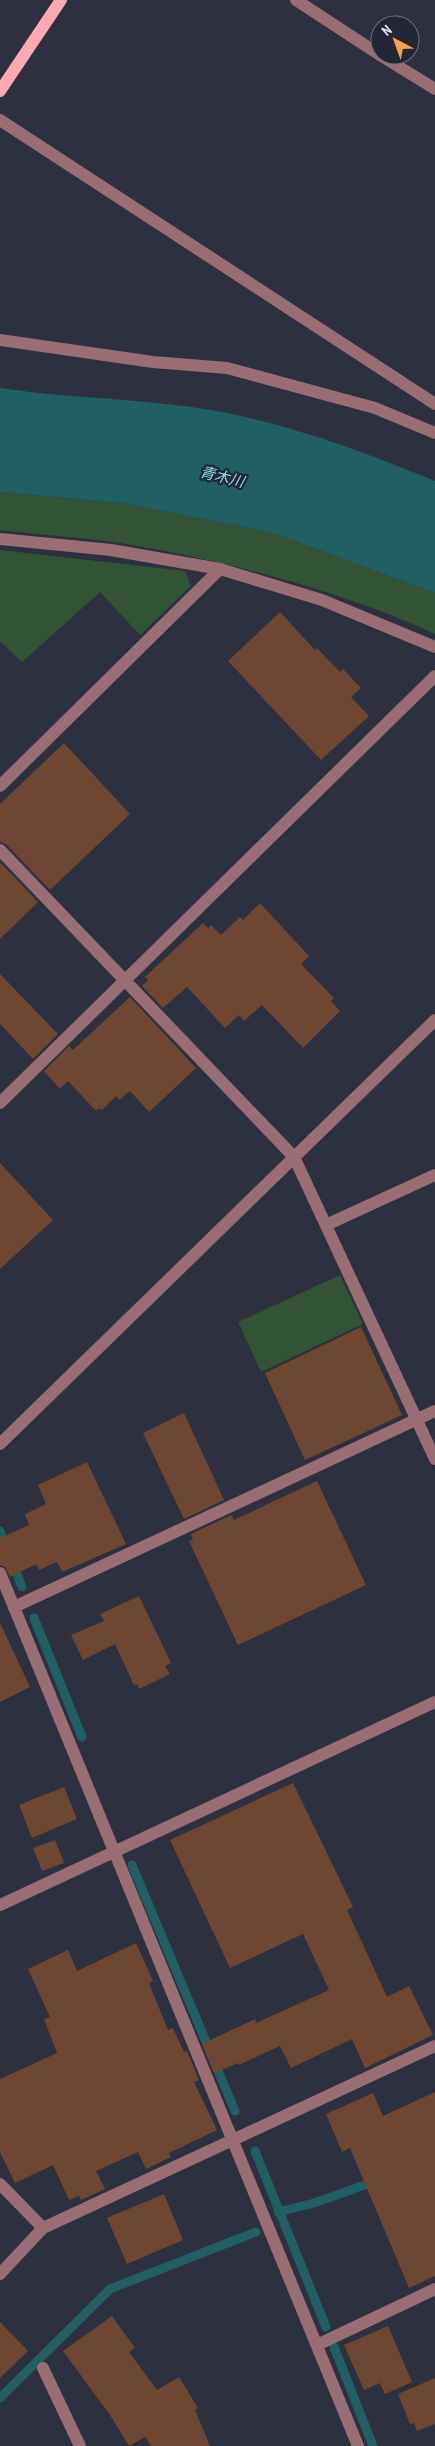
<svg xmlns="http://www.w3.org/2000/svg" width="435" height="2446" font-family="'PT Sans Narrow','Noto Sans JP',sans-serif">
	<rect width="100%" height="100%" fill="#2d303e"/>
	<g fill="#335336">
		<path d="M0,492L122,503L273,533L435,593V634C339,590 226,561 121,543C81,537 40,535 0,530Z"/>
		<path d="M0,550L185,571L191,586L140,635L100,592L22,662L0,641Z"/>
		<path d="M340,1275L363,1324L261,1372L238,1322Z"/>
	</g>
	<path fill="#205f62" d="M0,388C80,400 162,398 241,416C308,431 372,455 435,481V593L273,533L122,503L0,492Z"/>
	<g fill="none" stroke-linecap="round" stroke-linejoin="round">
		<g stroke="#205f62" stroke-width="9">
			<path d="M0,1531L6,1547"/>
			<path d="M13,1564L22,1587"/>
			<path d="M34,1618L82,1737"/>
			<path d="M132,1865L235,2111"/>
			<path d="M255,2151L326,2327"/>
			<path d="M278,2212L314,2203L376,2181"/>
			<path d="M334,2347L373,2446"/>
			<path d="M0,2398L110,2289L256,2232"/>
		</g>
	</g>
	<g fill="#6e4732">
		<path d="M280,612L315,650L317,648L340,672L343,669L361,688L351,697L369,716L321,760L228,661Z"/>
		<path d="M64,743L130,814L50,890L6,844L0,842V804Z"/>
		<path d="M0,862L38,902L0,939Z"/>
		<path d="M260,903L309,956L301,964L334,998L331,1001L340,1011L303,1048L262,1005L244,1021L239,1015L225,1028L187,987L163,1008L142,986L148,980L145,977L203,923L208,928L211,925L221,935L240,917L243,920Z"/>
		<path d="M0,974L58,1034L33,1059L0,1024Z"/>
		<path d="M130,997L196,1068L149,1112L130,1091L119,1100L116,1096L102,1110L99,1108L96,1111L68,1081L60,1089L44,1071L69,1046L73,1050Z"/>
		<path d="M0,1163L53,1220L0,1269Z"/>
		<path d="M361,1327L402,1415L305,1460L265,1373Z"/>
		<path d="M184,1413L224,1500L184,1519L143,1433Z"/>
		<path d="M87,1462L126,1544L62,1572L57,1562L39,1570L36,1564L10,1577L5,1567L0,1565V1538L29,1525L25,1514L46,1504L38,1485Z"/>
		<path d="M317,1481L366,1585L238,1645L189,1541L193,1539L191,1534L231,1515L234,1520Z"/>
		<path d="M139,1596L171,1663L165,1666L170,1674L139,1689L137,1684L134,1685L115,1644L83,1660L71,1635L104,1621L100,1614Z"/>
		<path d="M0,1623L30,1687L0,1702Z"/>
		<path d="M293,1783L353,1907L347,1910L387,1997L409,1986L433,2035L365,2068L352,2039L291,2068L280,2046L239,2065L238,2063L214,2073L202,2044L255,2019L256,2023L329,1990L303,1934L230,1968L170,1840Z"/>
		<path d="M64,1787L77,1819L32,1838L19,1805Z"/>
		<path d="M55,1840L64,1863L42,1871L33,1848Z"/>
		<path d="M136,1943L153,1981L149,1983L168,2030L173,2028L184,2052L187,2051L199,2080L194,2082L217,2130L169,2153L171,2157L146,2169L138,2152L96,2171L105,2189L81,2200L79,2196L69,2200L53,2165L15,2183L0,2152V2079L57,2053L44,2019L50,2017L28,1969L68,1950L77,1971Z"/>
		<path d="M435,2092V2276L409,2288L350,2148L342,2152L326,2114L373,2093L383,2116Z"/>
		<path d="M164,2194L183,2240L127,2264L107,2218Z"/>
		<path d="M112,2316L135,2348L129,2352L157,2390L179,2377L198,2408L195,2410L210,2446H151L145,2437L129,2446L110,2415L63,2351Z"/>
		<path d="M0,2322L28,2351L0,2378Z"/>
		<path d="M388,2326L412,2382L385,2394L380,2383L364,2390L344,2345Z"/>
		<path d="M435,2378V2424L417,2431L414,2423L410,2424L398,2394Z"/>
	</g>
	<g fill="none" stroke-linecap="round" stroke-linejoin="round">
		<g stroke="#986d73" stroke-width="12">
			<path d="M296,0L380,55"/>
			<path d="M380,55L435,89"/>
			<path d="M0,120L435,404"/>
			<path d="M0,340L153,362L227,368L375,408L435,433"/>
			<path d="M0,539L111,550L220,569L322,600L435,647"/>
			<path d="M0,786L220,569"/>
			<path d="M0,850L294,1157L435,1459"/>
			<path d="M0,1103L435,676"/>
			<path d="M326,1225L435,1175"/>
			<path d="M0,1444L435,1020"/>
			<path d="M0,1573C118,1864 240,2154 358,2446"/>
			<path d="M14,1607L435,1411"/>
			<path d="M0,1905L435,1702"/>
			<path d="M0,2184L43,2228"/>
			<path d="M0,2274L43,2228L435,2046"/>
			<path d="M317,2345L435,2289"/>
			<path d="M43,2368L80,2446"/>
		</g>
		<path stroke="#fea7b5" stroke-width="12" d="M0,91L61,0"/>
	</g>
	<g text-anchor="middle" stroke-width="4.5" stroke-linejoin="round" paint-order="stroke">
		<g font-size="15" font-style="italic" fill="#7fe1e6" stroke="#232634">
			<text transform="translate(222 477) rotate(14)" y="5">青木川</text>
		</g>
	</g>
	<g transform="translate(395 40) rotate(319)"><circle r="24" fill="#232634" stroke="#6f727e"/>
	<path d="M0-4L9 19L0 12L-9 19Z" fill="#f9a04c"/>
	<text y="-8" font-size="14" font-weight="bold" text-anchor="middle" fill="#e0e3ec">N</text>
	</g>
</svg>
